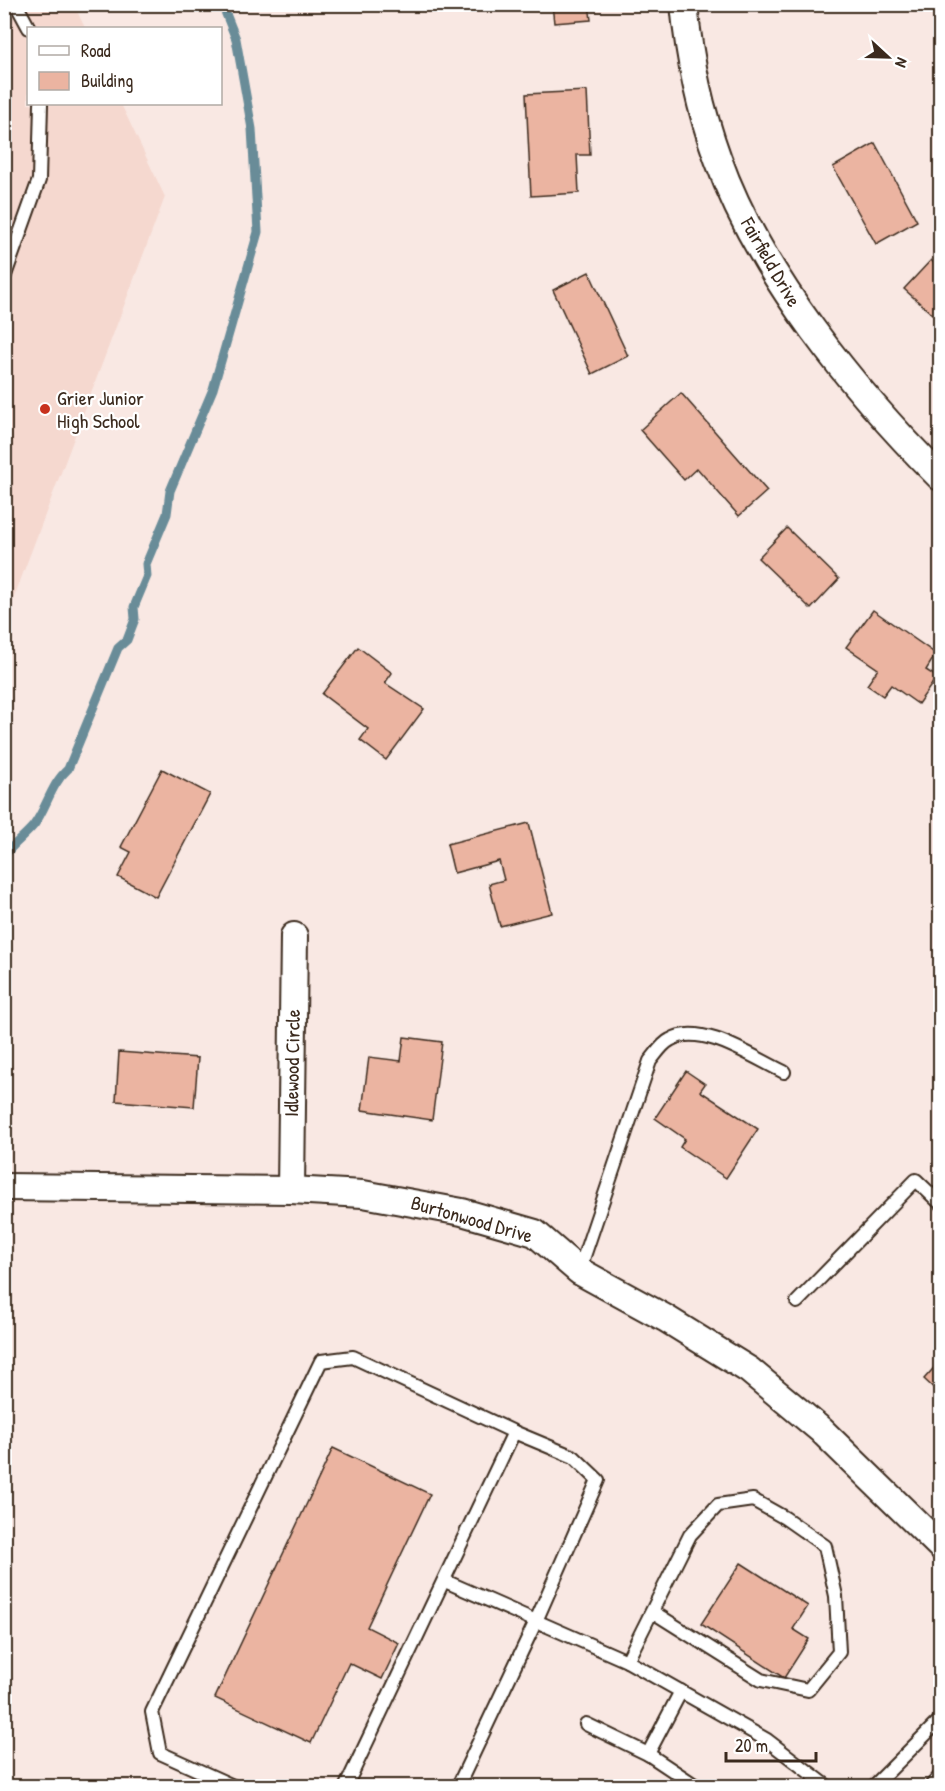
<svg xmlns="http://www.w3.org/2000/svg" width="945" height="1791" font-family="'Patrick Hand',sans-serif">
	<rect width="100%" height="100%" fill="#f9e8e3"/>
	<filter id="ink" filterUnits="userSpaceOnUse"><feTurbulence type="fractalNoise" baseFrequency=".0167" numOctaves="2"/><feDisplacementMap in="SourceGraphic" scale="12" xChannelSelector="R" yChannelSelector="G"/><feConvolveMatrix kernelMatrix="1 2 1 2 8 2 1 2 1" color-interpolation-filters="sRGB"/></filter>
	<g filter="url(#ink)">
		<path fill="#f5d8cf" d="M5,5H74L85,28H28V104H121L165,197L5,621Z"/>
		<g fill="none" stroke-linecap="round" stroke-linejoin="round">
			<path stroke="#698c98" stroke-width="9" d="M4,856C13,844 25,836 34,825C47,807 51,784 68,769L118,648L127,640L135,619L134,607L147,576L146,564L167,514L170,491L213,389L258,232L252,129L236,39L222,4"/>
		</g>
		<g fill="#ebb4a1" stroke="#3b2a1e" stroke-width="1.5">
			<path d="M552,4H589L591,20L554,23Z"/>
			<path d="M587,91L590,155H577L579,193L531,196L526,94Z"/>
			<path d="M875,143L917,221L876,244L833,167Z"/>
			<path d="M931,260L940,269V321L904,289Z"/>
			<path d="M589,272L628,356L592,374L553,290Z"/>
			<path d="M681,393L767,491L739,516L697,468L684,480L640,430Z"/>
			<path d="M787,528L839,579L811,609L758,558Z"/>
			<path d="M873,610L936,654L926,670L937,677L918,704L891,685L883,696L867,685L878,669L846,647Z"/>
			<path d="M358,647L392,673L385,683L424,709L386,760L360,740L368,729L322,694Z"/>
			<path d="M162,769L210,794L156,897L118,877L131,852L121,847Z"/>
			<path d="M529,823L552,913L500,926L489,884L504,880L499,861L454,873L447,844Z"/>
			<path d="M404,1037L442,1042L432,1120L362,1110L369,1057L401,1061Z"/>
			<path d="M119,1052L198,1058L194,1107L116,1101Z"/>
			<path d="M686,1071L705,1084L700,1091L758,1129L726,1178L680,1147L685,1139L655,1118Z"/>
			<path d="M940,1361V1394L924,1379Z"/>
			<path d="M333,1448L430,1494L367,1627L399,1643L382,1679L349,1663L311,1743L215,1698Z"/>
			<path d="M741,1563L808,1606L793,1629L809,1639L784,1678L701,1624Z"/>
		</g>
		<g fill="none" stroke-linecap="round" stroke-linejoin="round">
			<g stroke="#3b2a1e" stroke-width="16">
				<g id="service">
					<path d="M16,4L29,28"/>
					<path d="M4,278L39,180L41,104"/>
					<path d="M579,1271L650,1061C656,1054 662,1044 670,1040C701,1021 754,1058 784,1072"/>
					<path d="M797,1302L916,1180L940,1203"/>
					<path d="M445,1581L627,1661L767,1740L827,1786"/>
					<path d="M627,1661L690,1535L718,1505L753,1500L785,1518L825,1546L836,1596L839,1652L808,1690L761,1680L653,1612"/>
					<path d="M681,1691L648,1754L696,1786"/>
					<path d="M586,1724L648,1754"/>
					<path d="M233,1786L160,1753L152,1712L321,1361L353,1357L514,1432L346,1786"/>
					<path d="M458,1786L536,1621L598,1480L574,1457L514,1432"/>
					<path d="M874,1786L940,1720"/>
					<path d="M931,1786L940,1776"/>
				</g>
			</g>
			<g stroke="#3b2a1e" stroke-width="30">
				<g id="minor">
					<path d="M684,4C689,57 700,110 718,159C759,274 855,392 940,477"/>
					<path d="M4,1187L291,1190L363,1194L462,1212L535,1233L579,1271L665,1318L749,1370L821,1430L940,1546"/>
					<path d="M291,1190L294,936"/>
				</g>
			</g>
			<use href="#service" stroke="#fff" stroke-width="12"/>
			<use href="#minor" stroke="#fff" stroke-width="26"/>
		</g>
	</g>
	<circle fill="#c8321e" stroke="#fff" stroke-width="2" cx="45" cy="409" r="6"/>
	<g text-anchor="middle" stroke-width="4.5" stroke-linejoin="round" paint-order="stroke">
		<g font-size="20" fill="#3b2a1e" stroke="#fff">
			<text transform="translate(771 262) rotate(60)" y="7">Fairfield Drive</text>
			<text transform="translate(292 1063) rotate(-89)" y="7">Idlewood Circle</text>
			<text transform="translate(472 1219) rotate(16)" y="7">Burtonwood Drive</text>
		</g>
		<g font-size="20" fill="#3b2a1e" stroke="#fff" text-anchor="start">
			<text x="57" y="405">Grier Junior<tspan x="57" dy="23">High School</tspan></text>
		</g>
	</g>
	<rect width="945" height="1791" fill="none" stroke="#fff" stroke-width="24"/>
	<rect x="12" y="12" width="921" height="1767" fill="none" stroke="#3b2a1e" stroke-width="2" filter="url(#ink)"/>
	<rect x="27" y="27" width="195" height="78" fill="#ffffff" stroke="#b1aaa5" stroke-width="1.5"/>
	<rect x="39" y="46" width="30" height="9" fill="#ffffff" stroke="#b1aaa5" stroke-width="1.5"/>
	<text x="81" y="57" font-size="18" fill="#3b2a1e">Road</text>
	<rect x="39" y="72" width="30" height="18" fill="#ebb4a1" stroke="#b1aaa5" stroke-width="1.5"/>
	<text x="81" y="87" font-size="18" fill="#3b2a1e">Building</text>
	<g transform="translate(888 57) rotate(112)" stroke="#ffffff" stroke-width="4.5" paint-order="stroke">
	<path d="M0-4.5L10 22L0 15L-10 22Z" fill="#3b2a1e"/>
	<text y="-9" font-size="16" font-weight="bold" text-anchor="middle" fill="#3b2a1e">N</text>
	</g>
	<path d="M726 1752v9h90v-9" fill="none" stroke="#3b2a1e" stroke-width="3"/>
	<text x="735" y="1752" font-size="18" fill="#3b2a1e" stroke="#ffffff" stroke-width="4.5" paint-order="stroke">20 m</text>
</svg>
